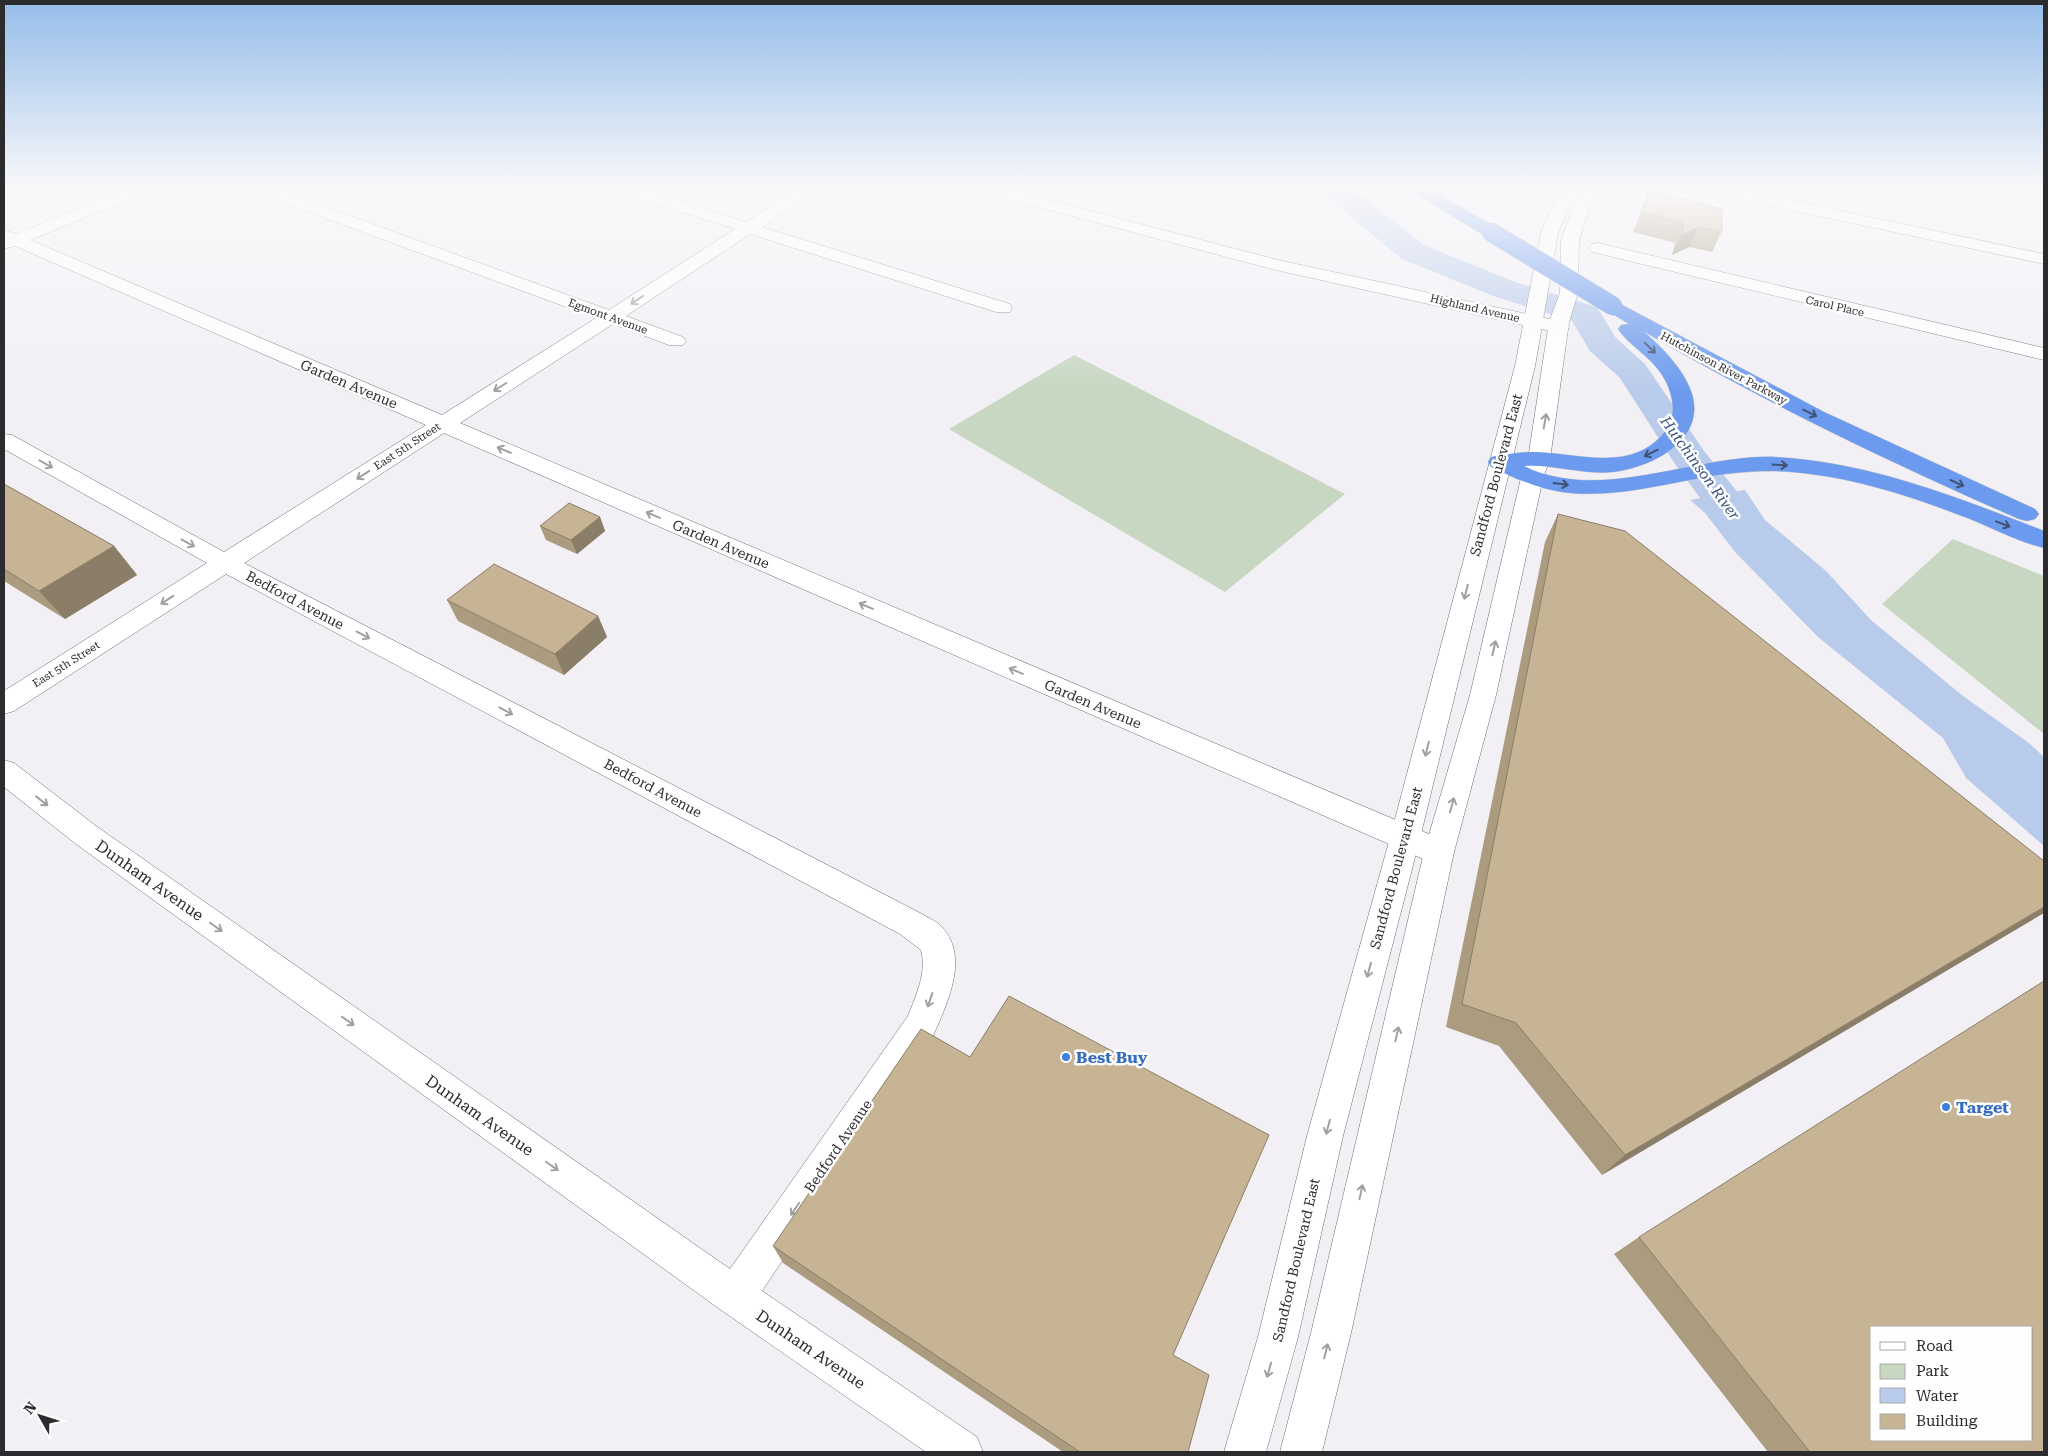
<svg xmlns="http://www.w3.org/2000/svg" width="2048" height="1456" font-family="'Roboto Serif',serif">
	<rect width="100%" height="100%" fill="#f2f0f5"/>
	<g fill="#c7d7c1">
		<path d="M1074,355L1345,494L1225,592L949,429Z"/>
		<path d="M1953,539L2044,576V734L1882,604Z"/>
	</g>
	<path fill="#b9cbea" d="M1745,490L1765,520L1826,571L1871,620L1963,696L2029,743L2044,757V846L1966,778L1943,738L1818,637L1736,553L1705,513L1690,500Z"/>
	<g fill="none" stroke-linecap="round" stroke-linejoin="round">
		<path fill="#b9cbea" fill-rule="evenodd" d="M1319,188H1351L1424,245L1518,283L1597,307L1616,338L1645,364L1704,451L1773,535L1779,545L1773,555L1758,559L1743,555L1677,467L1620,378L1590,351L1572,321L1496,297L1402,259L1323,194Z"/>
		<g stroke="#6e6c70" stroke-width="1">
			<g id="street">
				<path d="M130,188H152L150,191L30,240L442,415L596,318L252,191L250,188H273L609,310L735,229L615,191L613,188H637L746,222L799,188H818L762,227L1010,304L1012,308L1010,312H996L750,234L626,316L683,337L686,341L683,345H669L613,324L460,423L1450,843L1454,852L1450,861L1439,865L1428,861L444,433L244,563L922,914C928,918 937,921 942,927C970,957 947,1004 933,1036L762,1291L977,1437L983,1452H926L721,1310L76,844L4,787V760L14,763L96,826L730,1269L908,1016C916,995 927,973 921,950L900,934L226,574L14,711L4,714V691L207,563L4,449V434L12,435L224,552L426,425L15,246L4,249V230L16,234Z"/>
				<path d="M975,188H1002L1278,260L1559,321L1566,323L1569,327L1566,331L1559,333L1276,270L977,191Z"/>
				<path d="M1598,243L2044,348V360L1592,252L1589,248L1592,244Z"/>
			</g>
		</g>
		<g stroke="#6e6c70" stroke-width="1">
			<g id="secondary">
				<path d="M1566,188H1583L1567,211L1558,233L1535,366L1420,838L1343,1136L1298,1337L1266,1452H1224L1258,1337L1307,1136L1390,838L1515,366L1541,233L1550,211Z"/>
				<path d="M1589,188H1606L1590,206L1579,240L1578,293L1569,322L1550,459L1543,478L1496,695L1454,852L1351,1333L1322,1452H1280L1311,1333L1424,852L1470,695L1521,478L1528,459L1549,322L1560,293L1561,240L1574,205Z"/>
				<path d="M1703,188H1733L2044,254V264L1711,193L1705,191Z"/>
			</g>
		</g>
		<g stroke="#cccccd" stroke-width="1">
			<g id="highway">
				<path d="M1409,188H1428L1497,228L1500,232L1497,236H1485L1411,191Z"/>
				<path d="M1613,300L1824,412L2035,509L2039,514L2035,519L2027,521L2019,519C1891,463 1764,402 1643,331C1662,347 1684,369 1692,394C1706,441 1650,468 1612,472C1583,475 1554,464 1524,466C1601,504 1695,454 1775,457C1869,462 1957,497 2044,531V548C2019,542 1994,529 1970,519C1918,499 1866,481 1810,474C1778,469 1745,471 1712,476C1663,484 1612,499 1562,492C1536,488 1514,478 1491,467L1488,462L1491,457C1505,454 1522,452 1537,452C1580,454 1635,473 1666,430C1677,415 1673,395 1665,380C1654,358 1631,348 1618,329L1621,325L1629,324L1606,310L1604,306L1606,302Z"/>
			</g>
		</g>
		<use href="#street" fill="#fff" fill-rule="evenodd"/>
		<use href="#secondary" fill="#fff" fill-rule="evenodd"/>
		<use href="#highway" fill="#6b9aee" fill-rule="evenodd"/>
		<g stroke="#cccccd" stroke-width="20" stroke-linecap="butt">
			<path id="highway-bridge" d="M1491,232L1613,306"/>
		</g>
		<use href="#highway-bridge" stroke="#6b9aee" stroke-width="19"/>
	</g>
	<g fill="#ab9b7f">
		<path d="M1649,190L1722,231L1712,252L1689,247L1672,255L1675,243L1633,232Z"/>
		<path d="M4,484L114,546L137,575L65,619L4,581Z"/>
		<path d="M1558,514L2044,861L1602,1175L1499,1046L1446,1027L1545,542Z"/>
		<path d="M600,517L605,531L577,554L546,540L540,526Z"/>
		<path d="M447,600L598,616L607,637L564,675L458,621Z"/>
		<path d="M1639,1237L2044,1452H1768L1614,1254Z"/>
		<path d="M773,1246L1173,1355L1188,1452H1063L783,1263Z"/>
	</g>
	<g fill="#8b7e68">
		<path d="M1699,227L1689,247L1672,255L1681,235Z"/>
		<path d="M600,517L605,531L577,554L571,540Z"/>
		<path d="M114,546L137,575L65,619L39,591Z"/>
		<path d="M598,616L607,637L564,675L555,654Z"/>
		<path d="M2044,907V913L1602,1175L1625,1155Z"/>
	</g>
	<g fill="#c7b494" stroke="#8b7e68" fill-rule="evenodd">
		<path d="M1649,190L1722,209V231L1699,227L1681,235L1684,223L1642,212Z"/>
		<path d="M4,484L114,546L39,591L4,569Z"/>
		<path d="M569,503L600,517L571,540L540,526Z"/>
		<path d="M1558,514L1625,531L2044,861V907L1625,1155L1516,1023L1462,1004Z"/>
		<path d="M494,564L598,616L555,654L447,600Z"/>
		<path d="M2044,981V1452H1810L1639,1237ZM1872,1327H2032V1440H1872Z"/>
		<path d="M1009,996L1269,1135L1173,1355L1209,1375L1188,1452H1080L773,1246L921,1029L970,1057Z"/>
	</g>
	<defs><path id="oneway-shaft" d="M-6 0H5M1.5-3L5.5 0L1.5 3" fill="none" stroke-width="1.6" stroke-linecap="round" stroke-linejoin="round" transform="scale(1.25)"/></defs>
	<g stroke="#a0a0a0">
		<use href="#oneway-shaft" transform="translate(637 300) rotate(147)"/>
		<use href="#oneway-shaft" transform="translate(500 387) rotate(148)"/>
		<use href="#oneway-shaft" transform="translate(1545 421) rotate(-80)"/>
		<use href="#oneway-shaft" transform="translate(504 450) rotate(-157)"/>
		<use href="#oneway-shaft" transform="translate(46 464) rotate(29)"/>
		<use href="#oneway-shaft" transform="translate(363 475) rotate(147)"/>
		<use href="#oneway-shaft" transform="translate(653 515) rotate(-157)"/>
		<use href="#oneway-shaft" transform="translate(188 543) rotate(29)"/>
		<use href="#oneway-shaft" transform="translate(1466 592) rotate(104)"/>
		<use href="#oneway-shaft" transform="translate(167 600) rotate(147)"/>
		<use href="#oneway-shaft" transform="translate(866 606) rotate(-157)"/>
		<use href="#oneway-shaft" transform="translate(363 635) rotate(28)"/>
		<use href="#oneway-shaft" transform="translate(1494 648) rotate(-77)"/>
		<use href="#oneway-shaft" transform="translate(1016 671) rotate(-157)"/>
		<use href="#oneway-shaft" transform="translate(506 711) rotate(28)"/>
		<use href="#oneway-shaft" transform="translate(1427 749) rotate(104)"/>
		<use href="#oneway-shaft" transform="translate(42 801) rotate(38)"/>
		<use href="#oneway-shaft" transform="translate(1452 805) rotate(-74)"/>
		<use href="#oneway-shaft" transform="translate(216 927) rotate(35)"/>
		<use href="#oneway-shaft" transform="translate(1369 970) rotate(105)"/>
		<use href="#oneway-shaft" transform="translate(930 1000) rotate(109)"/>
		<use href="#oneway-shaft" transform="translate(348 1021) rotate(35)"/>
		<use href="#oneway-shaft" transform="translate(1397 1034) rotate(-77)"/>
		<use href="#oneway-shaft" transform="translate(1328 1127) rotate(105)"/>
		<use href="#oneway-shaft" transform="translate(552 1166) rotate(35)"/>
		<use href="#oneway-shaft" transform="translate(1361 1192) rotate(-78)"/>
		<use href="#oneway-shaft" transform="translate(795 1209) rotate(124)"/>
		<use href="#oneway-shaft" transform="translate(1326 1351) rotate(-76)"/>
		<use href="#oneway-shaft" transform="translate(1269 1370) rotate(106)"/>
	</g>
	<g stroke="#425271">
		<use href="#oneway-shaft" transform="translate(1650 348) rotate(44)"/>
		<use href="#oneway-shaft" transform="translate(1810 413) rotate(27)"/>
		<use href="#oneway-shaft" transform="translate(1651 453) rotate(154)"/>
		<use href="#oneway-shaft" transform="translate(1780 465) rotate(3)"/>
		<use href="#oneway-shaft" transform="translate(1957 483) rotate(24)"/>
		<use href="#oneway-shaft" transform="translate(1561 484) rotate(7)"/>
		<use href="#oneway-shaft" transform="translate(2003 524) rotate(21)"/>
	</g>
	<linearGradient id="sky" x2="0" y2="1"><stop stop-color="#95bde9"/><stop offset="0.48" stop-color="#f9f8fa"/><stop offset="1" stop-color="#f9f8fa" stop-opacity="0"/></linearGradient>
	<rect width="2048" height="392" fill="url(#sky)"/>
	<g fill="#3f7fe0" stroke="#fefeff" stroke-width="2">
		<circle cx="1066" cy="1057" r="5"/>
		<circle cx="1946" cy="1107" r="5"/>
	</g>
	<g text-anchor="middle" stroke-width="5" stroke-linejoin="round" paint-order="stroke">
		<g font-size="11" fill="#2c2b2d" stroke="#fefeff">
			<text transform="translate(1835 306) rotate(13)" y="4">Carol Place</text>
			<text transform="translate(1475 308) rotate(13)" y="4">Highland Avenue</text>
			<text transform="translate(608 316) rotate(20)" y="4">Egmont Avenue</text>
			<text transform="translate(1724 368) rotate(28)" y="4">Hutchinson River Parkway</text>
			<text transform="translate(407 446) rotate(-33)" y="4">East 5th Street</text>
			<text transform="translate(66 664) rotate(-32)" y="4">East 5th Street</text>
		</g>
		<g font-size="14" fill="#2c2b2d" stroke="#fefeff">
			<text transform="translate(349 384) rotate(23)" y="5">Garden Avenue</text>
			<text transform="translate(1496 475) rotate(-75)" y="5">Sandford Boulevard East</text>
			<text transform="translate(721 544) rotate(23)" y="5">Garden Avenue</text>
			<text transform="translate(295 600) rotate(28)" y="5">Bedford Avenue</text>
			<text transform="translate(1093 704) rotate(23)" y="5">Garden Avenue</text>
			<text transform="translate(653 788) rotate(28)" y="5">Bedford Avenue</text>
			<text transform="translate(1396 868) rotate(-75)" y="5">Sandford Boulevard East</text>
			<text transform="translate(838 1146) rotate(-56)" y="5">Bedford Avenue</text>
			<text transform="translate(1296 1260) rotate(-77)" y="5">Sandford Boulevard East</text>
		</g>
		<g font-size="15" font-style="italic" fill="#3c537f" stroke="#fefeff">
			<text transform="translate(1700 468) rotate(54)" y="5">Hutchinson River</text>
		</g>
		<g font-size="16" fill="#2c2b2d" stroke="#fefeff">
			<text transform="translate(150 880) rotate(35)" y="6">Dunham Avenue</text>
			<text transform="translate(480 1115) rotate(35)" y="6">Dunham Avenue</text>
			<text transform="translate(811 1349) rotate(34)" y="6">Dunham Avenue</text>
		</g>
		<g font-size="16" font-weight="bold" fill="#366cbe" stroke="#fefeff" text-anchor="start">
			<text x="1076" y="1063">Best Buy</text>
			<text x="1956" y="1113">Target</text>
		</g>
	</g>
	<rect width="2048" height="1456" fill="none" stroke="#2c2b2d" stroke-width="10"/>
	<rect x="1870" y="1326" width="162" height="115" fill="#fefeff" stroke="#aaaaab"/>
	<rect x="1880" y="1342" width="25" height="8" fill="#ffffff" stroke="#aaaaab"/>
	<text x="1916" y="1351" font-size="15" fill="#2c2b2d">Road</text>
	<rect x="1880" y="1364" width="25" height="15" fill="#c7d7c1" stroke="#aaaaab"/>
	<text x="1916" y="1376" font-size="15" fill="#2c2b2d">Park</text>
	<rect x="1880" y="1388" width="25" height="15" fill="#b9cbea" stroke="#aaaaab"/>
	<text x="1916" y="1401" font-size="15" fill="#2c2b2d">Water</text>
	<rect x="1880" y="1414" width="25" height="15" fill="#c7b494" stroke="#aaaaab"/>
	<text x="1916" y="1426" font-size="15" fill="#2c2b2d">Building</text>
	<g transform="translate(40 1416) rotate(309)" stroke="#fefeff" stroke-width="4" paint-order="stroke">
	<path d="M0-4L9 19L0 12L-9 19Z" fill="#2c2b2d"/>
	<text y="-8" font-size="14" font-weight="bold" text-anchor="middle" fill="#2c2b2d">N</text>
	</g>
</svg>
